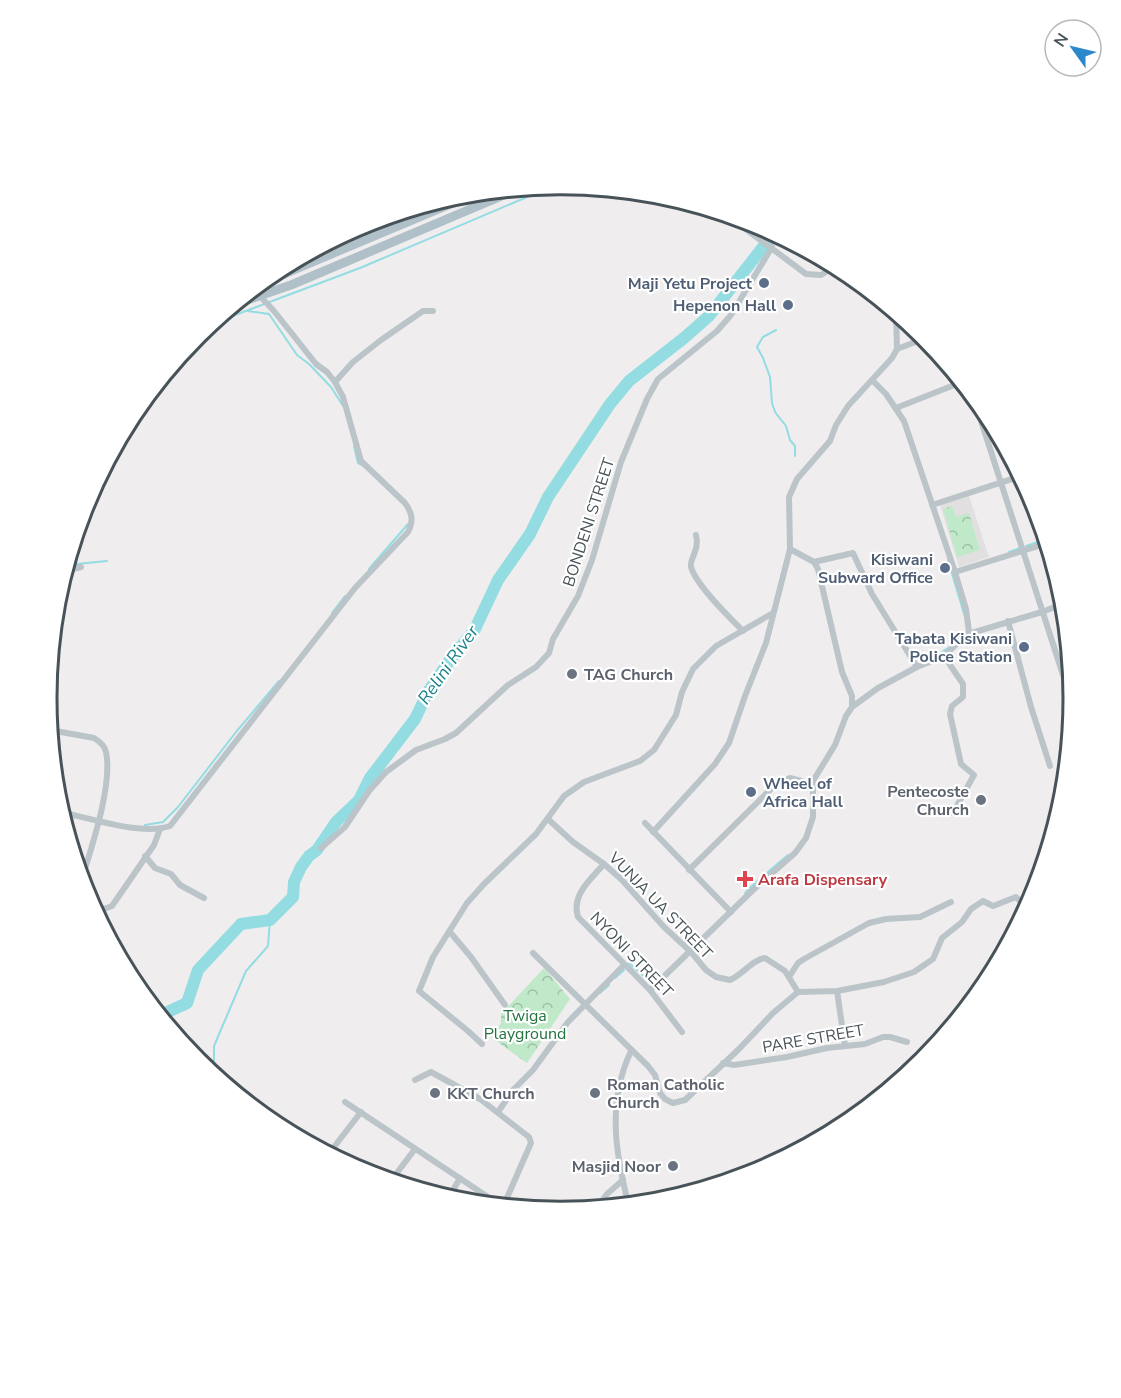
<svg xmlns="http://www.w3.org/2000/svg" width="1121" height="1398" font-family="'Nunito Sans',sans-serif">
	<defs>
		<pattern id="forest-crowns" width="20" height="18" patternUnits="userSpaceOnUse" patternTransform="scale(1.5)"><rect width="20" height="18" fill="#c0e9ca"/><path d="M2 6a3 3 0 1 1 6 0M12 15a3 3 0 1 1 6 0" fill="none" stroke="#9ebfa7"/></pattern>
	</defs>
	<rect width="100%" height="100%" fill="#f0edee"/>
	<path fill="#e1dfdf" d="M969,496L989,557L959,567L940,505Z"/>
	<g fill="url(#forest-crowns)">
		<path d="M952,506L956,517L969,513L980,550L957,557L943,509Z"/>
		<path d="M544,968L570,999L527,1063L492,1038L501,1023V1014Z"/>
	</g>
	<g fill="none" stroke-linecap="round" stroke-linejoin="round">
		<g stroke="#92dce2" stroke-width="2">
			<path d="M248,311L269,314L297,355L309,364L331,387L343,406"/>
			<path d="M211,324L360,268L553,186"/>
			<path d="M776,330L763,337L757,347L763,358L770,377L772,403L775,412L786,426L790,440L795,446V456"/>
			<path d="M984,409L985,411"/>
			<path d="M354,446L358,463L362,465"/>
			<path d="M1026,546L1047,539"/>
			<path d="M1009,552L1020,548"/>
			<path d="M948,560L965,617"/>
			<path d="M67,565L107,561"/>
			<path d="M369,569L408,524"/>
			<path d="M332,613L345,596"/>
			<path d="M936,656L951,646"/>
			<path d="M145,825L163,822L178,807L236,732L279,681"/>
			<path d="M745,893L755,883L788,855"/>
			<path d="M629,963L649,981H656"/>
			<path d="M615,978L624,970"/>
			<path d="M600,993L609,985"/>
			<path d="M214,1076V1046L246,971L268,946L270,920"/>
		</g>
		<path stroke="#92dce2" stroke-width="12" d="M159,1016L187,1003L198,970L241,924L270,920L293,897L294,882L301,867L309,856L317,850L336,822L359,800L370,778L415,719L428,692L450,660L475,629L498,580L530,534L548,497L610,404L629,381L684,338L709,316L774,233"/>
		<g stroke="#bac4c9" stroke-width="6">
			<path d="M727,215L806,274L821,275L836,266"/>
			<path d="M320,248L398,214"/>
			<path d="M897,349L926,338"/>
			<path d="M335,382L353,362L381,340L423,311H433"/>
			<path d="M973,396L1063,675L1074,699"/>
			<path d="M896,408L962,382"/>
			<path d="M932,505L1021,476"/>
			<path d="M696,535C700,550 689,559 691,567C696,585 729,617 743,631"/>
			<path d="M790,549L814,562L818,569L842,672L852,696V706"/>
			<path d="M814,562L853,553L872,594L917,667"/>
			<path d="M65,571L81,567"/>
			<path d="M955,572L1048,543"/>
			<path d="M1008,621L1031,707L1050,766"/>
			<path d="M968,634L1042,612L1065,603"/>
			<path d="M52,644L53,661L50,678L54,731"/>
			<path d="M944,656L963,684V697L952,706L950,714L961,764L974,775L953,813"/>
			<path d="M50,730L94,738C99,741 105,746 106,752C113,785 91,849 81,882"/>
			<path d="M60,812C91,818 141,836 170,826L355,588L408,532C414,520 412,513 405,503L361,461L343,397L335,382L327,372L316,364L274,311L260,296"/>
			<path d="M549,820L573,842L604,864L622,880L664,927L691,952L706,970L716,977L730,980C742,975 753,959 765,958L785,971L798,992"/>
			<path d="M645,823L731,912"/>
			<path d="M653,832L715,764L729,743L745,696L766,643L790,549L789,497L797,479L830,441L836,425L848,406L892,358L897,349L896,312"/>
			<path d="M321,848L345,827L369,791L386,772L416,750L445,739L456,733L508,685L536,667L549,653L553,639L578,596L592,560L621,462L647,399L658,379L717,331L731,315L772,247"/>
			<path d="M145,856L155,868L171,874L180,885L204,898"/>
			<path d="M604,864C591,879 571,895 578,917L650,990L682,1032"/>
			<path d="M689,870L777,783L790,778L812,784"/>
			<path d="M92,908L101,910L112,906L154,845L160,829"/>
			<path d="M450,932L471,957L505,1005"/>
			<path d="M533,953L648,1066L655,1075L660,1093L665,1099L673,1103L685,1100L739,1049L773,1013L798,992L837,991L884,982L914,972L933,959L942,938L962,922L971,909L983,901L993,906L1016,897L1022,903L1026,913"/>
			<path d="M789,977L798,963L804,959L869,923L886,919L920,917L951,902"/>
			<path d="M650,990L753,890L795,853L806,838L813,817V781L835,745L846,716L852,707L878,688L917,667L944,656L969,632L966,609L955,572L904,421L886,394L872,380"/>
			<path d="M837,991L845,1046"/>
			<path d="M482,1044L468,1031L419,991L433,957L467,903L484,884L536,834L564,796L584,782L640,761L654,750L676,715L682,692L693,669L716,646L773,613"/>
			<path d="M723,1063L734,1065L787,1057L827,1048L865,1044L883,1037H890L907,1042"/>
			<path d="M415,1080L431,1072L480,1099L529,1137L531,1143L503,1207"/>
			<path d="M345,1102L503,1207"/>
			<path d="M498,1112L514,1089L533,1070L568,1022L624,965"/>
			<path d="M332,1157L334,1147L361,1112"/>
			<path d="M390,1182L415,1149"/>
			<path d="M448,1199L460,1178"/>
			<path d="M629,1206C615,1153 607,1102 631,1051"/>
			<path d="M595,1210L607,1194L623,1180"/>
		</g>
		<g stroke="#b0c0c9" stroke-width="9">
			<path d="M260,284L474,194"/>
			<path d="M236,304L291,285L518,189"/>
		</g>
	</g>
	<g fill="#5c6f8a" stroke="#fff" stroke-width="2">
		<circle cx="764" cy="283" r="6"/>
		<circle cx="788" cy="305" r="6"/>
		<circle cx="945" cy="568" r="6"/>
		<circle cx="1024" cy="647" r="6"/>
		<circle cx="751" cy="792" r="6"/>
	</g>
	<g fill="#6b7280" stroke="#fff" stroke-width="2">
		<circle cx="572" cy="674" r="6"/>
		<circle cx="981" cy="800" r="6"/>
		<circle cx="435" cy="1093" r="6"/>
		<circle cx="595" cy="1093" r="6"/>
		<circle cx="673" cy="1166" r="6"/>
	</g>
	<path fill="#e0444e" stroke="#fff" stroke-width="2" d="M742 870h6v6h6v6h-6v6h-6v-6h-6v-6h6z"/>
	<g text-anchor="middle" stroke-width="4.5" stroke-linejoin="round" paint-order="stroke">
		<g font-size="16" font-weight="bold" fill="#4e5e75" stroke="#fff" text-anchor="end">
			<text x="752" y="289">Maji Yetu Project</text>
			<text x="776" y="311">Hepenon Hall</text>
			<text x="933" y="565">Kisiwani<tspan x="933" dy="18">Subward Office</tspan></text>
			<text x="1012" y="644">Tabata Kisiwani<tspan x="1012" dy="18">Police Station</tspan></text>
			<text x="763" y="789" text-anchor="start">Wheel of<tspan x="763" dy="18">Africa Hall</tspan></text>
		</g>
		<g font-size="16" fill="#485359" stroke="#fff">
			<text transform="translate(588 522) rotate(-72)" y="6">BONDENI STREET</text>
			<text transform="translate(661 905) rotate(46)" y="6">VUNJA UA STREET</text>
			<text transform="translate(632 954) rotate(46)" y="6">NYONI STREET</text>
			<text transform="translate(813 1038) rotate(-10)" y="6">PARE STREET</text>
		</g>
		<g font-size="16" font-weight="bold" fill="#5b616d" stroke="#fff" text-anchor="start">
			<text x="584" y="680">TAG Church</text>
			<text x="969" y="797" text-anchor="end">Pentecoste<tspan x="969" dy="18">Church</tspan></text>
			<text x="607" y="1090">Roman Catholic<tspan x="607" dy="18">Church</tspan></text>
			<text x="447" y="1099">KKT Church</text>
			<text x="661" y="1172" text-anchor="end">Masjid Noor</text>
		</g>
		<g font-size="16" font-weight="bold" fill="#be3a42" stroke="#fff" text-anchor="start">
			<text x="758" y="885">Arafa Dispensary</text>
		</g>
		<g font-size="16" fill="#21723d" stroke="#fff">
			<text x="525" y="1021">Twiga<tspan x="525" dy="18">Playground</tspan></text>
		</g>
		<g font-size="18" font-style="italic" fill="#1a838a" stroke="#fff">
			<text transform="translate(448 665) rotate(-55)" y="6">Relini River</text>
		</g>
	</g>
	<path d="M0 0H1121V1398H0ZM57 698a503 503 0 1 1 1006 0a503 503 0 1 1-1006 0Z" fill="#fff" fill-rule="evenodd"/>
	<path fill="none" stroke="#485359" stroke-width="3" d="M57 698a503 503 0 1 1 1006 0a503 503 0 1 1-1006 0Z"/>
	<g transform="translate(1073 48) rotate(304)"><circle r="28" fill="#ffffff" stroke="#b6babd" stroke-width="1.5"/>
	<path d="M0-4.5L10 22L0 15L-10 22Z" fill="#2c88cb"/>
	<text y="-9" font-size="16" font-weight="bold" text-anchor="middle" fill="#485359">N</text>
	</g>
</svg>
